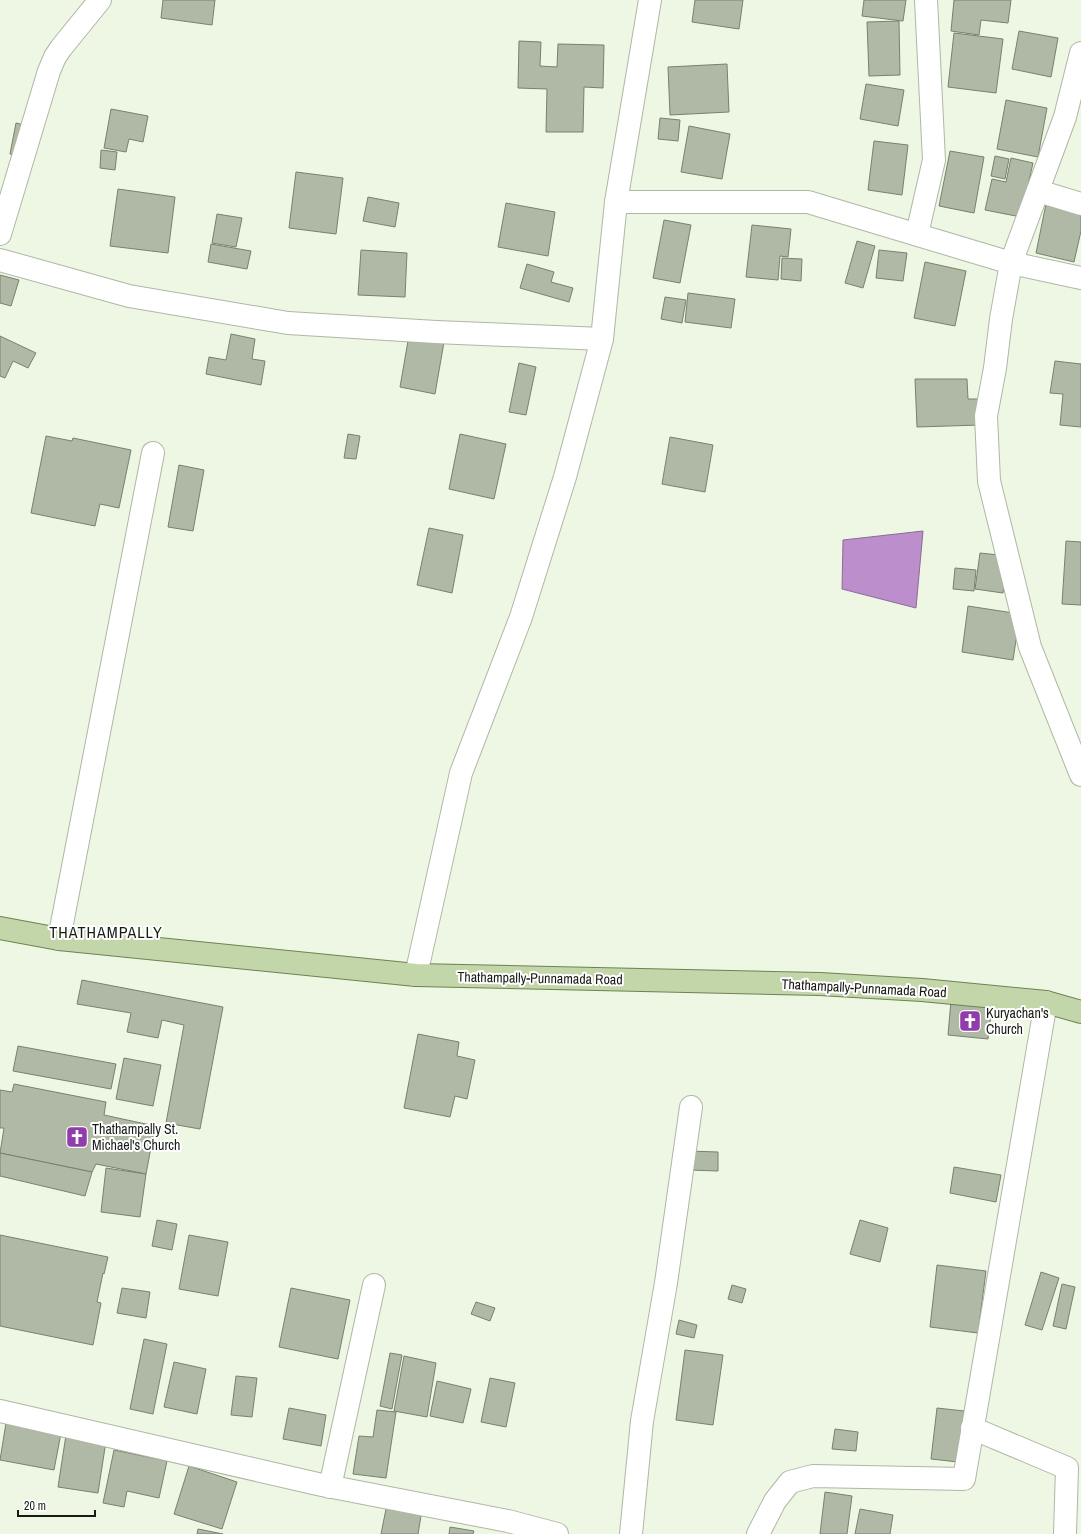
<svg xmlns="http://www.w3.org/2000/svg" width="1081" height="1534" font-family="'Archivo Narrow',sans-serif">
	<rect width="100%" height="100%" fill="#eef7e3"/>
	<path fill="#bc8ecc" stroke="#8b6c95" d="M923,531L916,608L842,589L843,540Z"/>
	<g fill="#b0b9a6" stroke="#78806f">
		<path d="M163,0H215L212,25L161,18Z"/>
		<path d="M695,0H743L739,29L692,22Z"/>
		<path d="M864,0H906L903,21L862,16Z"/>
		<path d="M954,0H1011L1008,23L981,20L979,35L951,31Z"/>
		<path d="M899,21L900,75L869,76L867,22Z"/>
		<path d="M1019,31L1058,38L1051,77L1012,69Z"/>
		<path d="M954,33L1003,39L996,93L948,87Z"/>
		<path d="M519,41L541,42L540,66L557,67L558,44L604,45L603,88L584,87L583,132H546L547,89L518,88Z"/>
		<path d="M727,64L729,112L670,115L668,67Z"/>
		<path d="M866,84L904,90L898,126L860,119Z"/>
		<path d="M1006,100L1047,108L1038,157L997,149Z"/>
		<path d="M111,109L148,116L143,142L129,139L126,152L104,148Z"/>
		<path d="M660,118L680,120L678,141L658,139Z"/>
		<path d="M16,123L28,126L23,157L10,154Z"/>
		<path d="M689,126L730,134L722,179L681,172Z"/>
		<path d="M874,141L908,145L902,195L868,190Z"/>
		<path d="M101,150L117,152L115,170L100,168Z"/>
		<path d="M950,151L984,157L974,213L939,206Z"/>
		<path d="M995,156L1009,159L1005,179L991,176Z"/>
		<path d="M1011,158L1033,163L1021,217L985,210L992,179L1006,182Z"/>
		<path d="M296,172L343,178L336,234L289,228Z"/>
		<path d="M118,189L175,197L168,253L110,246Z"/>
		<path d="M368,197L399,203L395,227L363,221Z"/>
		<path d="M1047,199L1081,206V231L1074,262L1036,253Z"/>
		<path d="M506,203L555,212L548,256L498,247Z"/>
		<path d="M217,214L242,218L236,247L212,243Z"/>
		<path d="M664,220L691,225L680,283L653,278Z"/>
		<path d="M752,225L791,229L788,257L780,256L778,280L746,277Z"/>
		<path d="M857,241L875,246L863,288L845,283Z"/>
		<path d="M211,244L251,251L247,269L208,262Z"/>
		<path d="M361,250L407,253L405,297L358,295Z"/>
		<path d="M879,250L907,253L903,281L876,278Z"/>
		<path d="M782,258L802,259L801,281L781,279Z"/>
		<path d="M925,262L966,271L955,326L914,318Z"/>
		<path d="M527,264L554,272L551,282L573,288L569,302L520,288Z"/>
		<path d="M0,275L19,280L11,306L0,303Z"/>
		<path d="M688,293L735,299L731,328L685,322Z"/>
		<path d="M665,297L686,300L682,323L661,319Z"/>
		<path d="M231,334L255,339L252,359L265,361L261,385L206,374L209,357L226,360Z"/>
		<path d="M409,335L444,342L435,394L400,387Z"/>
		<path d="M0,336L36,353L28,368L13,361L5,378L0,376Z"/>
		<path d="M1055,361L1081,364V427L1060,425L1063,394L1050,393Z"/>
		<path d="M519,363L536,367L526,415L509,412Z"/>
		<path d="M915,379H967L968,399H979L980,425L917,427Z"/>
		<path d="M348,434L360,436L356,459L344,458Z"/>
		<path d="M460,434L506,444L494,499L449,489Z"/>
		<path d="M46,436L72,441L73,438L131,450L119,508L100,504L95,526L31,513Z"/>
		<path d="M670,437L713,445L705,492L662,484Z"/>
		<path d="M179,465L204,470L193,531L168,527Z"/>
		<path d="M429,528L463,535L452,593L417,585Z"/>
		<path d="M1066,541L1081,542V605L1062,604Z"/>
		<path d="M980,553L1008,556L1003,593L975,589Z"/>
		<path d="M955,568L976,570L974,591L953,589Z"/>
		<path d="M968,606L1020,614L1013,660L962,652Z"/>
		<path d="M82,980L223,1007L200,1129L166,1123L184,1025L162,1020L158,1038L127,1032L131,1013L77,1004Z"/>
		<path d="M951,1001L992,1006L988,1039L948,1035Z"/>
		<path d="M418,1034L459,1042L457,1056L475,1060L467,1099L455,1096L450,1117L404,1108Z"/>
		<path d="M18,1046L116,1064L111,1089L13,1071Z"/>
		<path d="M124,1058L161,1065L153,1106L116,1099Z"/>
		<path d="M14,1084L106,1102L104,1115L155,1126L146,1174L96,1164L92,1172L0,1153L4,1128H0V1090L12,1092Z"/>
		<path d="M689,1151L718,1152V1171L689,1170Z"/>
		<path d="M0,1153L92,1172L85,1196L0,1176Z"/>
		<path d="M954,1167L1001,1175L996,1202L950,1193Z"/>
		<path d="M106,1168L146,1174L140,1217L101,1212Z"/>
		<path d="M157,1220L177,1224L172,1250L152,1246Z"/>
		<path d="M860,1220L888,1228L880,1262L850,1254Z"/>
		<path d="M0,1235L108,1257L104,1274L103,1273L97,1302L101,1303L93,1345L0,1326Z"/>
		<path d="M189,1235L228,1242L218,1296L179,1289Z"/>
		<path d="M937,1265L986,1271L978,1333L930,1327Z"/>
		<path d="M1041,1272L1059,1278L1042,1330L1025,1325Z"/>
		<path d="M1062,1284L1075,1287L1066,1329L1053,1326Z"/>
		<path d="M732,1285L746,1289L742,1303L728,1299Z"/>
		<path d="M122,1288L150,1292L146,1318L117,1313Z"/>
		<path d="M291,1288L350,1300L338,1359L279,1347Z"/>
		<path d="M476,1302L495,1308L490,1321L471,1314Z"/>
		<path d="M679,1320L697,1325L694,1338L676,1334Z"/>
		<path d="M144,1339L167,1344L153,1414L130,1409Z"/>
		<path d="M685,1350L723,1355L713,1425L676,1420Z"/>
		<path d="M390,1353L402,1355L392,1409L380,1406Z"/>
		<path d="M404,1356L436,1363L427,1417L394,1411Z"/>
		<path d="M174,1362L206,1369L197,1414L164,1407Z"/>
		<path d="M236,1376L257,1378L252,1417L231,1415Z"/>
		<path d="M490,1378L515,1383L506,1427L481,1422Z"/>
		<path d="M437,1381L471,1389L463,1423L430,1416Z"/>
		<path d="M289,1408L326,1415L321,1446L283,1439Z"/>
		<path d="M937,1408L964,1411L958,1462L931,1459Z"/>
		<path d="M377,1410L396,1412L386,1478L353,1474L359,1436L373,1437Z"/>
		<path d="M6,1423L61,1433L54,1470L0,1460Z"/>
		<path d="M835,1429L858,1432L856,1451L832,1449Z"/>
		<path d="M66,1435L106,1441L98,1493L58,1487Z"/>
		<path d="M114,1450L167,1461L159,1498L127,1491L124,1507L103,1503Z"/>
		<path d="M189,1466L237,1482L222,1529L174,1514Z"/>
		<path d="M825,1492L852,1496L847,1534H820Z"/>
		<path d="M387,1504L422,1510L418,1534H381Z"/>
		<path d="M860,1509L893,1515L890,1534H855Z"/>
		<path d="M450,1527L474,1531L473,1534H449Z"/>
		<path d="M198,1529L223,1534H197Z"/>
	</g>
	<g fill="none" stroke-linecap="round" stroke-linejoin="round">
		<g stroke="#afb7a5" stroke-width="24">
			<g id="minor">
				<path d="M1081,53L1065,117L1011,263L1001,319L995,368L986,416L989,481L1030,647L1081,775"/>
				<path d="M1038,191L1081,204"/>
				<path d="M616,202H808L1011,263L1081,278"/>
				<path d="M0,234L49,71L55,57L61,48L100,0"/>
				<path d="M917,234L934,160L926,0"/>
				<path d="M0,260L129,296L288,323L436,332L602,339"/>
				<path d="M59,939L153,453"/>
				<path d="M416,975L461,773L521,617L565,477L602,339L616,202L650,0"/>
				<path d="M0,1411L322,1485L508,1521L557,1534"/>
				<path d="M972,1428L1067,1468L1065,1534"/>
				<path d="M330,1487L374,1285"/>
				<path d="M631,1534L642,1421L666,1283L691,1107"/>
				<path d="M758,1534L775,1501L790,1482L813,1476L964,1479L1046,1002"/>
			</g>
		</g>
		<g stroke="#6d8250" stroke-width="24">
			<path id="major" d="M0,928L59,939L416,975L820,984L922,990L1046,1002L1081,1012"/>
		</g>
		<use href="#minor" stroke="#fff" stroke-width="22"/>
		<use href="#major" stroke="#c3d6aa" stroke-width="22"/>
	</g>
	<defs>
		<g id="church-square" transform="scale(1.15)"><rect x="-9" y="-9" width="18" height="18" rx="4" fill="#903dab" stroke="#fff"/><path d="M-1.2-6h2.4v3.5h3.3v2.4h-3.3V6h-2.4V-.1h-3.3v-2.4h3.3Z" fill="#fff"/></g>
	</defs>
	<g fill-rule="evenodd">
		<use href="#church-square" x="970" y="1021"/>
		<use href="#church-square" x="77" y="1137"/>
	</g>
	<g text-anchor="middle" stroke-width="4" stroke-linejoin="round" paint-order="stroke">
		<g font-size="14" fill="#181b14" stroke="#fff">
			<text transform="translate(540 978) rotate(1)" y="5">Thathampally-Punnamada Road</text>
			<text transform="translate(864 988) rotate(3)" y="5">Thathampally-Punnamada Road</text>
		</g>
		<g font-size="14" fill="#181b14" stroke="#fff" text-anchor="start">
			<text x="986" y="1018">Kuryachan's<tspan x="986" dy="16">Church</tspan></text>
			<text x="92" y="1134">Thathampally St.<tspan x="92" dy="16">Michael's Church</tspan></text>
		</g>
		<g font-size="16" letter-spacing="1" fill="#181b14" stroke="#fff">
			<text x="106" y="938">THATHAMPALLY</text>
		</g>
	</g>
	<path d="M18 1510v6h77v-6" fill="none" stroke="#181b14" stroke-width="2"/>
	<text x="24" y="1510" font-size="12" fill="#181b14" stroke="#ffffff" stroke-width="3" paint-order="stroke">20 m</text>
</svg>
